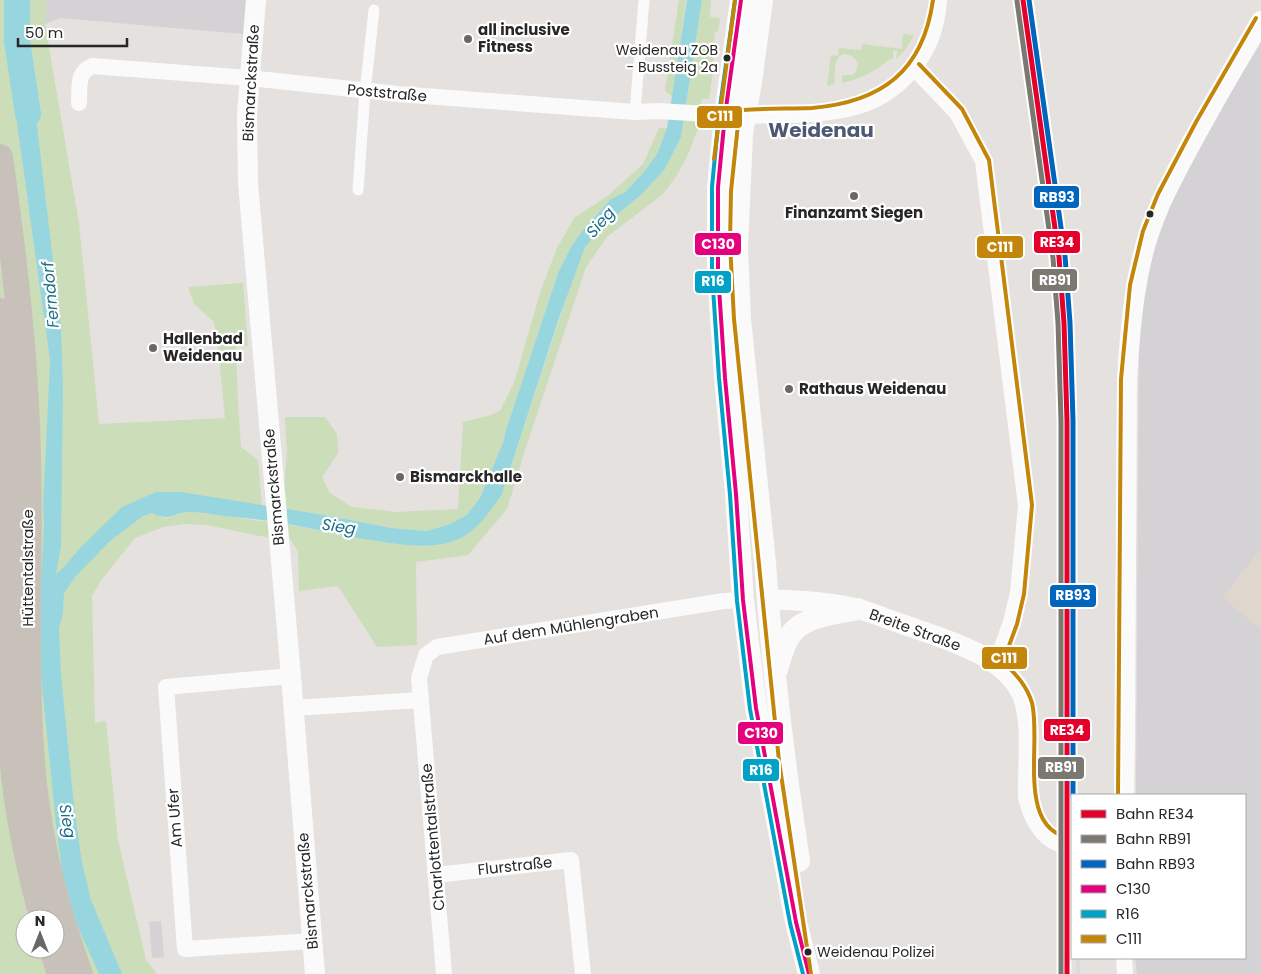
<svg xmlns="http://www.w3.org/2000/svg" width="1261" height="974" font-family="Poppins,sans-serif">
	<rect width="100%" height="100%" fill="#e4e1de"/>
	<g fill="#d4d2d5">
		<path d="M47,0H246L243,34L60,18L45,24Z"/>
		<path d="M1261,43V974H1137L1135,958H1245V795H1136L1139,332L1144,290L1152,255L1173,198L1194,152Z"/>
		<path d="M161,921L164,957L152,958L149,922Z"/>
	</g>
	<path fill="#dfd7cd" d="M1261,548V629L1222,598Z"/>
	<g fill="#ccddba" fill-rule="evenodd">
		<path d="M0,0H47L45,24L79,223L99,424L225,418L218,346L214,322L194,304L188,287L243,283L248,346L236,347L238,405L241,447L258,460L262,506L181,492H156L131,524L143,515L152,513L160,517L167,518L190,511L296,526L385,542L425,546L502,494L580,256L585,247L593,236L605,224L641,195L665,169L681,137L702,0H711L710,17L720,18L718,32H715L712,57L714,58L711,71L713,72L709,99H702L697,131L687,157L677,175L663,194L607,237L586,267L527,444L507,509L468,555L416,562L417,645L377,647L338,586L299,591L298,551L290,539L265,537L207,525L185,524L163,527L135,538L102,579L92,596L95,723L106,721L118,840L146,960L157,974H0ZM25,919H55V949H25Z"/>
		<path d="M679,0H686L673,97L665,91Z"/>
		<path d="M903,34L914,35L905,50L896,59L897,51L893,50V59H890C876,71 860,79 842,83V75H852L855,73L858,64C855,55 842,49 837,60C834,67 835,77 834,84L827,86L831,55L838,56L839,48L861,50L862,44L902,49Z"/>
		<path d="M659,128H667L657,154L643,173L625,192L611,199L584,229L572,245L558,273L505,433L504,440L480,498L468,515L450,524L427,531L392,528L324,515L287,510L284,488L287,451L285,417H325L337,434L338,453L322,477L330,493L352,507L395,512L458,509L463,422L488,416L500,411L514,383L540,293L557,248L574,218L609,195L643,164Z"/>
	</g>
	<path fill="#98d6df" d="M687,0H702L681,137L665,169L641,195L605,224L585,247L559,318L502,494C488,514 475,535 451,542C423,550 392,543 364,539C321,531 277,520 233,517C219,516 205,512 192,512C175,511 170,523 152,513L143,516L110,541L75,577L64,593L63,613L59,628L61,675L74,806L82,863L91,900L122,974H99L77,925L63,876L57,834L41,676V586L44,523L43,508L50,360L17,123L19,81L31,76L61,328L63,388L61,547L56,574L63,568L79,549L122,507L156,492H181L324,515L392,528L427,531L450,524L467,515L480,498L504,440L505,433L558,273L572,245L584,229L611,199L625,192L643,173L657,154L667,128Z"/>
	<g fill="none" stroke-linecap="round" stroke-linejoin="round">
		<path stroke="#98d6df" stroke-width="26" d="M17,0V41L28,114"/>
		<g stroke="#fbfafa" stroke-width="11">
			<path d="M635,112L644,0"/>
			<path d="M358,190L365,92L374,10"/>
		</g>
		<g stroke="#fbfafa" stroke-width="16">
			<path d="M914,68L957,113L983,161L1026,505L1018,593L1011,622L996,664"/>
			<path d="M79,103C80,88 76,73 92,66L249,78L398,94L635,112L658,111L725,115"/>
			<path d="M745,116C779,115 815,116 848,109C901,97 936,53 939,0"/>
			<path d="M291,676L166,687L185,949L312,941"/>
			<path d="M294,708L421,700"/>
			<path d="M436,875L571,860L583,974"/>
			<path d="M1124,958L1125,974"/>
			<path d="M444,974L419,678L426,655L437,647L724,601L743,600"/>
		</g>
		<g stroke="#fbfafa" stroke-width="20">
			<path d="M256,0L247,115L248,183L291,676L315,974"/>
			<path d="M768,599C797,601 829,601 858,609C874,613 889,620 905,625C943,639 1004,654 1022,695C1033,721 1027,768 1028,797C1033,819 1046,844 1072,844"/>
			<path d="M1124,795L1125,744L1127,379C1130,330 1134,279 1149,233C1160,200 1177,170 1193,140C1215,100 1238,60 1261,21"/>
		</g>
		<g stroke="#fbfafa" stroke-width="22">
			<path d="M741,0L725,115L718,187V273L725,378L736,494L743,600L756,708L796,922L809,974"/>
			<path d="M762,0L751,82L742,134L737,247L740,319L765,563C772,663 784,763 799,861"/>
			<path d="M777,669C780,659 783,648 788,639C800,616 834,614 858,609"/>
		</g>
		<g stroke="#c7c1b9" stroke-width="26">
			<path d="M0,157C14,257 26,356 28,458C31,560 24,662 32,764C38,835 55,907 80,974"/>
			<path d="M0,311C18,462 1,613 13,764C17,812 27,859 39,905"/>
			<path d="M52,949L60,974"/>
		</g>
		<g stroke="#dcdcdd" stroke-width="4">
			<path d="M1068,894L1070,974"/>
			<path d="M1078,958V974"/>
		</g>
		<g stroke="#fff" stroke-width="8">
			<path id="bus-1" d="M741,0L725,115L718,187V273L725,378L736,494L743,600L756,708L796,922L809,974"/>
		</g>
		<g stroke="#fff" stroke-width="8">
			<path id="bus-2" d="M735,0L719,114L712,187V273L719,378L730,495L737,601L750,709L790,923L803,974"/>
		</g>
		<g stroke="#fff" stroke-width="8">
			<g id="bus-3">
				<path d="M919,64L962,109L989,160L1032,505L1024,594L1017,624L1003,662C1016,674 1027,686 1032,703C1042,742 1015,831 1072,838"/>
				<path d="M714,159L735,0"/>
				<path d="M1118,795L1121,379L1130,285L1143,231L1158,194L1196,122L1256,18"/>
				<path d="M811,974L779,761L734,319L730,243L731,191L739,115L743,110C766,108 789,109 812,108C881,102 923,72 933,0"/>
			</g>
		</g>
		<use href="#bus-1" stroke="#e5007d" stroke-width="4"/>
		<use href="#bus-2" stroke="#02a2c6" stroke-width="4"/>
		<use href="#bus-3" stroke="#c3860a" stroke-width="4"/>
		<g stroke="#fff" stroke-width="9">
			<path id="rail-1" d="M1023,0L1059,257L1064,323L1067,421V974"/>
		</g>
		<g stroke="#fff" stroke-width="9">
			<path id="rail-2" d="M1017,1L1053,258L1058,323L1061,421V974"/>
		</g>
		<g stroke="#fff" stroke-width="9">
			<path id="rail-3" d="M1029,0L1065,256L1070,323L1073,421V795"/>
		</g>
		<use href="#rail-1" stroke="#e4002b" stroke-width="5"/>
		<use href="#rail-2" stroke="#7b7872" stroke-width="5"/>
		<use href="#rail-3" stroke="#0065bd" stroke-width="5"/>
	</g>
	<g fill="#696867" stroke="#fff" stroke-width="2">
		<circle cx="468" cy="39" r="5"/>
		<circle cx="854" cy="196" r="5"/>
		<circle cx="153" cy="348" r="5"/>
		<circle cx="789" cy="389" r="5"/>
		<circle cx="400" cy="477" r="5"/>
	</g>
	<g fill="#272727" stroke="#fff" stroke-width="2">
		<circle cx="727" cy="58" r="4.5"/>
		<circle cx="1150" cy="214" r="4.5"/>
		<circle cx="808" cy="952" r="4.5"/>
	</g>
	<g text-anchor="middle" stroke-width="4.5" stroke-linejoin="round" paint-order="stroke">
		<g font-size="14" fill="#272727" stroke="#fff" text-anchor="end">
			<text x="718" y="55">Weidenau ZOB<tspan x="718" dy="17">- Bussteig 2a</tspan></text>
			<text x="817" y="957" text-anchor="start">Weidenau Polizei</text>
		</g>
		<g font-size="15" font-weight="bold" fill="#272727" stroke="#fff" text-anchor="start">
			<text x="478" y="35">all inclusive<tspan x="478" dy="17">Fitness</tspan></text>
			<text x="854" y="218" text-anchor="middle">Finanzamt Siegen</text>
			<text x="163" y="344">Hallenbad<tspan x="163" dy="17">Weidenau</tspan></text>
			<text x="799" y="394">Rathaus Weidenau</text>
			<text x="410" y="482">Bismarckhalle</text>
		</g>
		<g font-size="15" fill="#272727" stroke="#fff">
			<text transform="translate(251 83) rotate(-87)" y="5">Bismarckstraße</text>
			<text transform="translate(387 93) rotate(5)" y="5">Poststraße</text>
			<text transform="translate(274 487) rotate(-95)" y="5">Bismarckstraße</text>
			<text transform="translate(28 568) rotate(-90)" y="5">Hüttentalstraße</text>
			<text transform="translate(571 626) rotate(-9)" y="5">Auf dem Mühlengraben</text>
			<text transform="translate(915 630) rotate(20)" y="5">Breite Straße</text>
			<text transform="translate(175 818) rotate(-94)" y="5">Am Ufer</text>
			<text transform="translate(433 837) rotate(-95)" y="5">Charlottentalstraße</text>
			<text transform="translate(515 866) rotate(-6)" y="5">Flurstraße</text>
			<text transform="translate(308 891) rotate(-95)" y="5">Bismarckstraße</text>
		</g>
		<g font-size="16" font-style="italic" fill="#1b6f87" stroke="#fff">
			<text transform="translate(600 222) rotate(-49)" y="6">Sieg</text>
			<text transform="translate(50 295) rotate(-95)" y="6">Ferndorf</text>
			<text transform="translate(339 526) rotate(8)" y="6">Sieg</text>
			<text transform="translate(68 821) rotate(80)" y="6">Sieg</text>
		</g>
		<g font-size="20" font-weight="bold" fill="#4d5872" stroke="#fff">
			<text x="821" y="137">Weidenau</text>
		</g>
	</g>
	<g stroke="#fff" stroke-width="2">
		<rect x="696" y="105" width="47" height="24" rx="5" fill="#c3860a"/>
		<rect x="1033" y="185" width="47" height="24" rx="5" fill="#0065bd"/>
		<rect x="1033" y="230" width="48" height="24" rx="5" fill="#e4002b"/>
		<rect x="694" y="232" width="48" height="24" rx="5" fill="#e5007d"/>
		<rect x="976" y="235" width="48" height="24" rx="5" fill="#c3860a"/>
		<rect x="1031" y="268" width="47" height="24" rx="5" fill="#7b7872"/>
		<rect x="694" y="270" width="38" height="24" rx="5" fill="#02a2c6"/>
		<rect x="1049" y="584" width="48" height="24" rx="5" fill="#0065bd"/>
		<rect x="981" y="646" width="47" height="24" rx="5" fill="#c3860a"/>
		<rect x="1043" y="718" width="48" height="24" rx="5" fill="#e4002b"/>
		<rect x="737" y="721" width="47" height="24" rx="5" fill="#e5007d"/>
		<rect x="1037" y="756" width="48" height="24" rx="5" fill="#7b7872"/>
		<rect x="742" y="758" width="38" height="24" rx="5" fill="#02a2c6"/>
	</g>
	<g font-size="14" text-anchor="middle" font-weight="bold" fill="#fff">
		<text x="720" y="121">C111</text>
		<text x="1057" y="202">RB93</text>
		<text x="1057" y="247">RE34</text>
		<text x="718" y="249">C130</text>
		<text x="1000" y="252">C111</text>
		<text x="1055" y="285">RB91</text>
		<text x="713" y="286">R16</text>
		<text x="1073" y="600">RB93</text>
		<text x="1004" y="663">C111</text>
		<text x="1067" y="735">RE34</text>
		<text x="761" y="738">C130</text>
		<text x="1061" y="772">RB91</text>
		<text x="761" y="775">R16</text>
	</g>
	<rect x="1071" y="794" width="175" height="165" fill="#ffffff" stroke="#a9a9a9"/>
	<rect x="1081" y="810" width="25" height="8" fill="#e4002b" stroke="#a9a9a9"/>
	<text x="1116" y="819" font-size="15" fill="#272727">Bahn RE34</text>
	<rect x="1081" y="835" width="25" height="8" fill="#7b7872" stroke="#a9a9a9"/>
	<text x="1116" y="844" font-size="15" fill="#272727">Bahn RB91</text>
	<rect x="1081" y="860" width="25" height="8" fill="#0065bd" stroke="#a9a9a9"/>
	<text x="1116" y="869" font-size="15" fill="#272727">Bahn RB93</text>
	<rect x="1081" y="885" width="25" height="8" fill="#e5007d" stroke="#a9a9a9"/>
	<text x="1116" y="894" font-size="15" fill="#272727">C130</text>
	<rect x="1081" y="910" width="25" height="8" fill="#02a2c6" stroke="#a9a9a9"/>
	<text x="1116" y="919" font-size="15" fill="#272727">R16</text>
	<rect x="1081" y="935" width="25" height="8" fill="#c3860a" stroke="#a9a9a9"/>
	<text x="1116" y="944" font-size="15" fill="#272727">C111</text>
	<g transform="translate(40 934)"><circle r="24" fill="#ffffff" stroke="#a9a9a9"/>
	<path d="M0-4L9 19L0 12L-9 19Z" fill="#696867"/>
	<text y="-8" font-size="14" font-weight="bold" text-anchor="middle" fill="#272727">N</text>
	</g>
	<path d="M18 38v8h109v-8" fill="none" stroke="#272727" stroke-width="2.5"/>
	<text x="25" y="38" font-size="15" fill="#272727" stroke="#ffffff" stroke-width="4" paint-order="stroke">50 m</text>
</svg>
